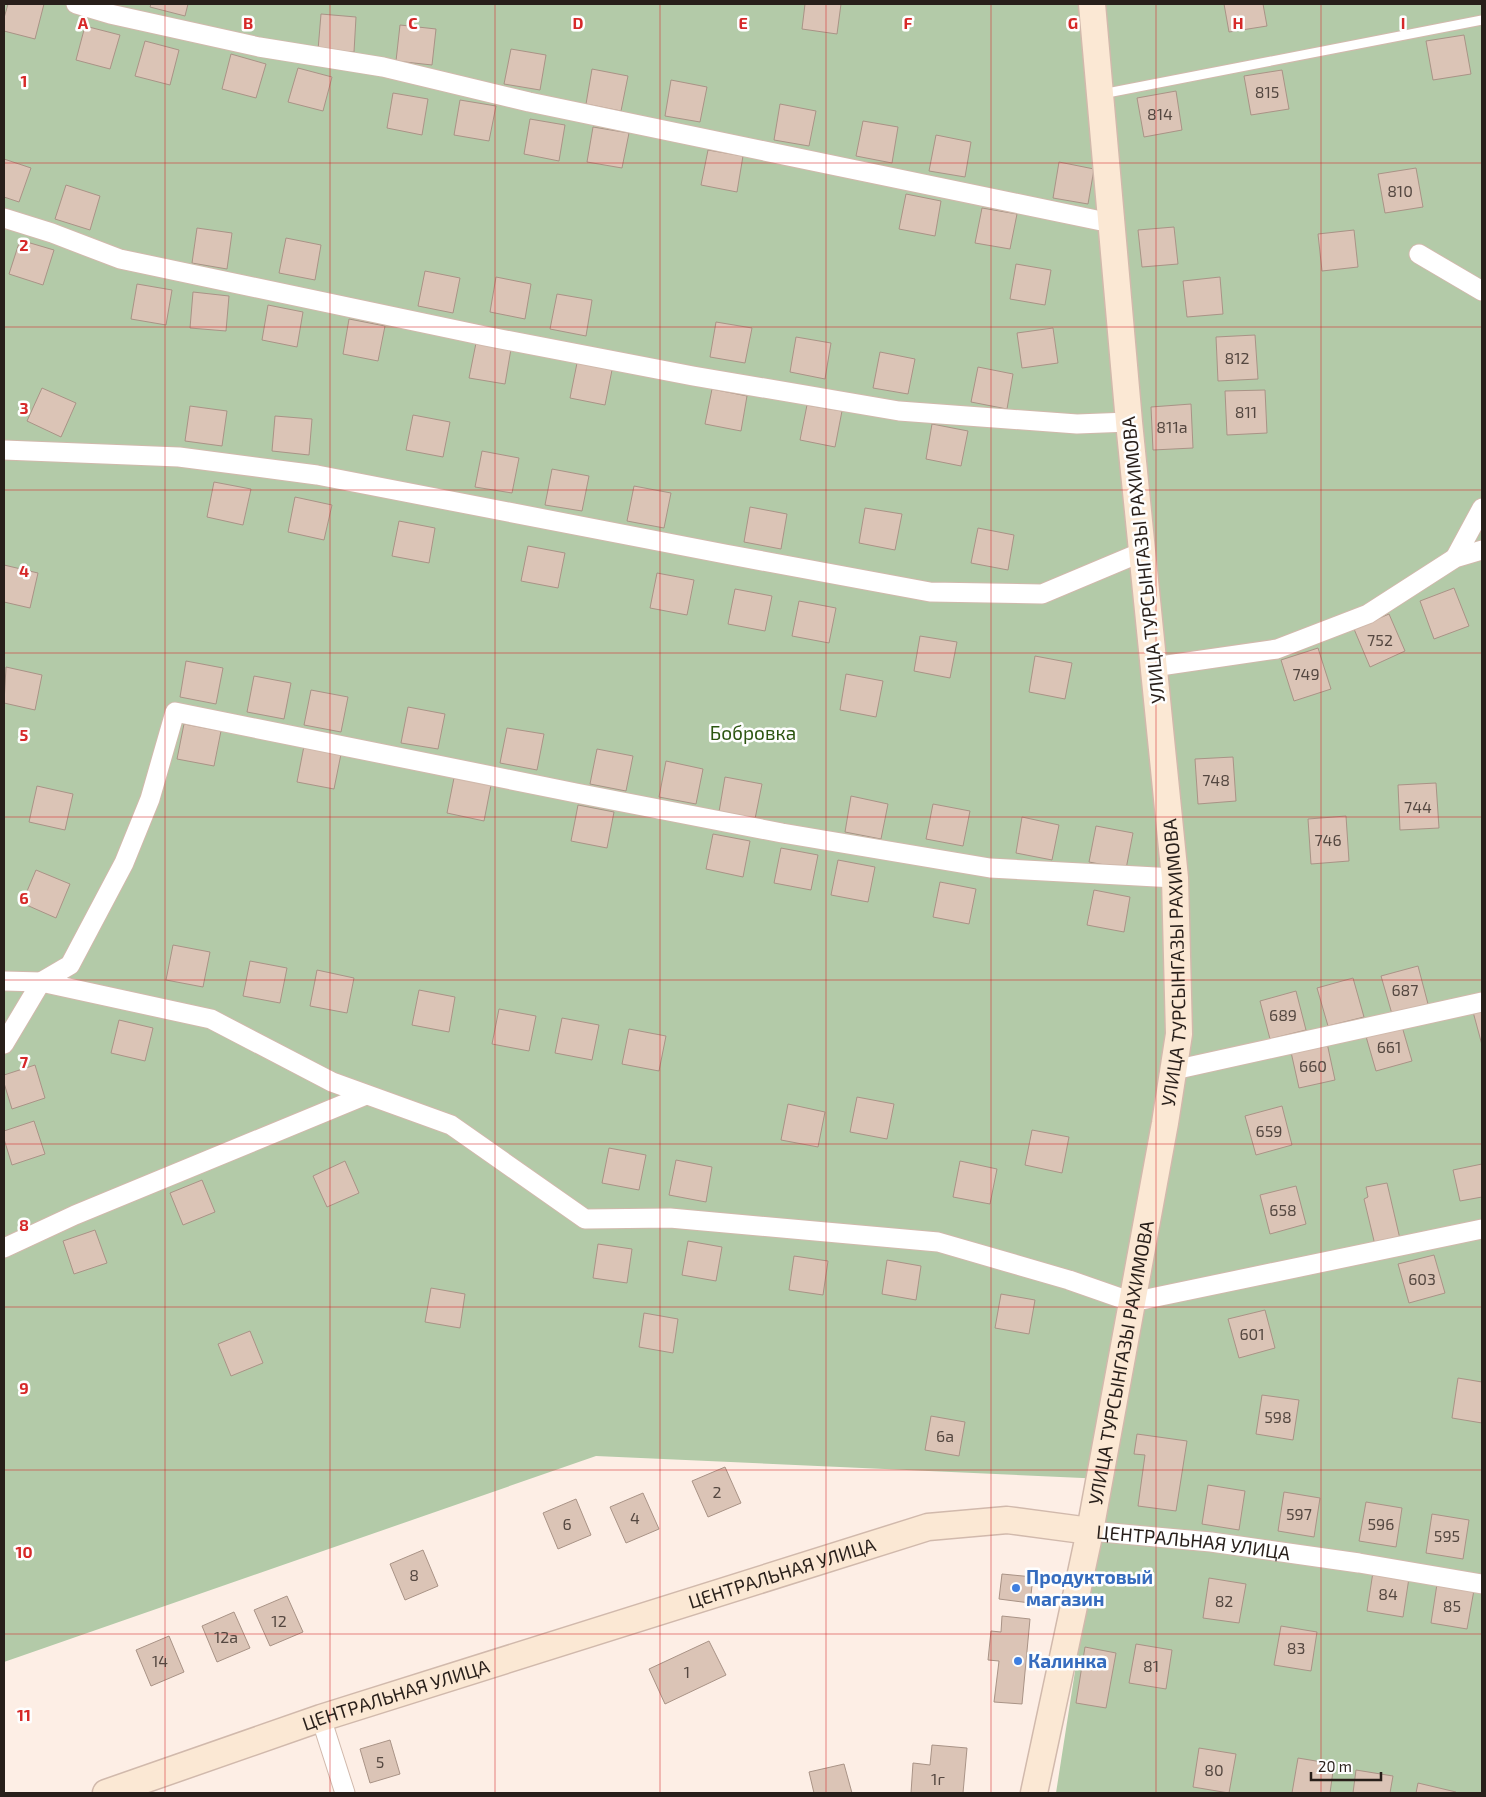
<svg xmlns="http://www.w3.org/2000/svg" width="1486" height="1797" font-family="'Exo 2',sans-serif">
	<rect width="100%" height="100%" fill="#fdeee5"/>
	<path fill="#b3caa8" d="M4,4H1482V1793H1056L1105,1479L596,1456L4,1662Z"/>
	<g fill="#dbc4b6" stroke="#a99386">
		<path d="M8,4H44L35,39L4,31V18Z"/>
		<path d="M151,4H188L185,16L150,7Z"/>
		<path d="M805,4H841L837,34L802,29Z"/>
		<path d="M1224,4H1263L1267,26L1229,32Z"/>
		<path d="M321,14L356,17L354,52L318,50Z"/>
		<path d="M400,25L436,29L432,65L396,61Z"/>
		<path d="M85,26L120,35L110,69L76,60Z"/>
		<path d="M1464,35L1471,74L1433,80L1426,41Z"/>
		<path d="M145,41L179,50L170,85L135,76Z"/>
		<path d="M511,49L546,55L540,90L504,84Z"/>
		<path d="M231,54L266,64L256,98L222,89Z"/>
		<path d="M298,68L332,77L323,111L288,102Z"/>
		<path d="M592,69L628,76L621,111L586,104Z"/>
		<path d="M1282,70L1289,109L1251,115L1244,76Z"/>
		<path d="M671,80L707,87L700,122L665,116Z"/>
		<path d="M1176,91L1182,130L1144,137L1137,98Z"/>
		<path d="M393,93L428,99L422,135L387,128Z"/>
		<path d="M460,100L496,106L489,141L454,135Z"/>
		<path d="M780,104L816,111L809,146L774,140Z"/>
		<path d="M530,119L565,125L559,161L524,154Z"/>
		<path d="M863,121L898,127L892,163L856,156Z"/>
		<path d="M593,127L629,133L622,168L587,162Z"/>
		<path d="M936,135L971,142L965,177L929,171Z"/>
		<path d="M708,150L743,156L737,192L701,185Z"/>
		<path d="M4,159L31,168L19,202L4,197Z"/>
		<path d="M1059,162L1094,169L1088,204L1053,198Z"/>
		<path d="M1416,168L1423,207L1385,213L1378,174Z"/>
		<path d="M66,185L100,196L90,230L55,219Z"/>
		<path d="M906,194L941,201L935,236L899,229Z"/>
		<path d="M982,208L1017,214L1010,249L975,243Z"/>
		<path d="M1174,227L1178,264L1142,267L1138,230Z"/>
		<path d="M197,228L232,233L227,269L192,263Z"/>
		<path d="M1354,230L1358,267L1322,271L1318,234Z"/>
		<path d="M286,238L321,245L315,280L279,273Z"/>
		<path d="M20,240L54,250L43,285L9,274Z"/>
		<path d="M1016,264L1051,270L1045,305L1010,299Z"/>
		<path d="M425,271L460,278L453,313L418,306Z"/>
		<path d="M496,277L531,284L525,319L490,312Z"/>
		<path d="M1220,277L1223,314L1187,317L1183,281Z"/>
		<path d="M137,284L172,290L166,325L131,319Z"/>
		<path d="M193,292L229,296L226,331L190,328Z"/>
		<path d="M557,294L592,300L586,336L550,329Z"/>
		<path d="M268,305L303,312L297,347L262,340Z"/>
		<path d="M349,319L385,326L378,361L343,354Z"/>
		<path d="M716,322L752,328L745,363L710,357Z"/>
		<path d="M1053,328L1058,363L1022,368L1017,333Z"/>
		<path d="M1255,335L1258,379L1218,381L1216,337Z"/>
		<path d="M796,337L831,343L825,379L790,372Z"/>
		<path d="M476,343L511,349L505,384L469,378Z"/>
		<path d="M880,352L915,359L908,394L873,388Z"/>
		<path d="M577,363L612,370L605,405L570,398Z"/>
		<path d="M978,367L1013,374L1007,409L971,402Z"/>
		<path d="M42,388L76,403L61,437L27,421Z"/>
		<path d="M712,389L747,396L741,431L705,424Z"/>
		<path d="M1265,390L1267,433L1227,435L1225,391Z"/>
		<path d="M1191,404L1193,448L1153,450L1151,407Z"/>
		<path d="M807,405L842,411L835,447L800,440Z"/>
		<path d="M190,406L227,411L222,446L185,441Z"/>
		<path d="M413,415L450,422L443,457L406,450Z"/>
		<path d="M275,416L312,419L309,455L272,451Z"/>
		<path d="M932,424L968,431L961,466L926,459Z"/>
		<path d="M482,451L519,458L512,493L475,487Z"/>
		<path d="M552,469L589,476L582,511L545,505Z"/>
		<path d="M214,482L251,489L243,525L207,517Z"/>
		<path d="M634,486L671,493L664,528L627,521Z"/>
		<path d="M295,497L332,505L324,540L288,532Z"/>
		<path d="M750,507L787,514L781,549L744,542Z"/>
		<path d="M865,508L902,514L895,550L859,543Z"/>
		<path d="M399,521L435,528L429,563L392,556Z"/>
		<path d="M978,528L1014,535L1008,570L971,563Z"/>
		<path d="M528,546L565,553L558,588L521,581Z"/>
		<path d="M4,565L38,573L30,608L4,602Z"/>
		<path d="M657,573L694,580L687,615L650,608Z"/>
		<path d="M1454,588L1469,626L1434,639L1420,601Z"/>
		<path d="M735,589L772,596L765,631L728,624Z"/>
		<path d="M799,601L836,608L829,643L792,636Z"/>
		<path d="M1389,614L1405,651L1370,667L1354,629Z"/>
		<path d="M920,636L957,642L950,678L914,671Z"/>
		<path d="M1318,648L1331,689L1294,701L1281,660Z"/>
		<path d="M1035,656L1072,663L1065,699L1029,692Z"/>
		<path d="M186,661L223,668L216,704L180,697Z"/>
		<path d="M6,667L42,675L35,710L4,703Z"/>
		<path d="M846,674L883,681L876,717L840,710Z"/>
		<path d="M254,676L291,683L284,719L247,712Z"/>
		<path d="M311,690L348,697L341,732L304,725Z"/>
		<path d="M408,707L445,714L438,749L401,743Z"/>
		<path d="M184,724L221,731L214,766L177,759Z"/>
		<path d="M507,728L544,734L537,770L500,763Z"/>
		<path d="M304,746L341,754L334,789L297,782Z"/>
		<path d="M597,749L633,756L626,791L590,784Z"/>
		<path d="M1233,757L1236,801L1198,804L1195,759Z"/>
		<path d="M666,761L703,769L696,804L659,797Z"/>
		<path d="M725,777L762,784L755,819L719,812Z"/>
		<path d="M454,778L491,785L484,821L447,813Z"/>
		<path d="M1436,783L1439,828L1400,830L1398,785Z"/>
		<path d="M37,786L73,794L65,830L29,822Z"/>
		<path d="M851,796L888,804L881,839L845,832Z"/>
		<path d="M933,804L970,811L963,846L926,839Z"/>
		<path d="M578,805L614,812L607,848L571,841Z"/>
		<path d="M1346,816L1349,861L1311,864L1308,819Z"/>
		<path d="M1022,817L1059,825L1052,860L1016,853Z"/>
		<path d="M1096,826L1133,833L1126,869L1089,862Z"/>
		<path d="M713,834L750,841L743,877L706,869Z"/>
		<path d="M781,848L818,855L811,890L774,883Z"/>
		<path d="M838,860L875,867L868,902L831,895Z"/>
		<path d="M36,870L70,884L56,918L22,903Z"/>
		<path d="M940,882L976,889L969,924L933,917Z"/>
		<path d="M1094,890L1130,897L1124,932L1087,925Z"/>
		<path d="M173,945L210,952L203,987L166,980Z"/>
		<path d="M250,961L287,968L280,1003L243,996Z"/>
		<path d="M1418,966L1428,1004L1392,1014L1381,976Z"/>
		<path d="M317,970L354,978L347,1013L310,1006Z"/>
		<path d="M1353,978L1364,1017L1328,1026L1317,988Z"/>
		<path d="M419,990L455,997L449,1032L412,1025Z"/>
		<path d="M1296,991L1306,1030L1270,1039L1260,1001Z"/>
		<path d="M1482,1006V1045L1472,1008Z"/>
		<path d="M499,1009L536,1016L529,1051L492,1044Z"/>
		<path d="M562,1018L599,1025L592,1060L555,1053Z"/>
		<path d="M119,1020L153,1028L145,1061L111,1053Z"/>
		<path d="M1401,1023L1412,1061L1376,1071L1365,1033Z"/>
		<path d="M629,1029L666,1036L659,1071L622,1064Z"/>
		<path d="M1327,1043L1335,1080L1299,1088L1291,1052Z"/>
		<path d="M35,1065L45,1098L12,1109L4,1083V1075Z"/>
		<path d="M857,1097L894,1104L887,1139L850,1132Z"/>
		<path d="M788,1104L825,1112L818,1147L781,1140Z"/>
		<path d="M1282,1106L1292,1145L1256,1155L1245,1116Z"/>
		<path d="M34,1121L45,1154L12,1165L4,1139V1131Z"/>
		<path d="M1032,1130L1069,1137L1062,1173L1025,1165Z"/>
		<path d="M609,1148L646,1155L639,1190L602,1183Z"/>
		<path d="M676,1160L712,1167L706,1202L669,1195Z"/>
		<path d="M345,1161L359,1193L327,1207L313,1176Z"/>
		<path d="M960,1161L997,1169L990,1204L953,1197Z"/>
		<path d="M1482,1164V1197L1460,1201L1453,1170Z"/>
		<path d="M202,1180L215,1212L183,1225L170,1193Z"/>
		<path d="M1387,1183L1400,1239L1375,1245L1364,1199L1368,1197L1366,1187Z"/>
		<path d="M1296,1186L1306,1224L1270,1234L1260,1195Z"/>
		<path d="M95,1230L107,1263L74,1274L63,1241Z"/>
		<path d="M688,1241L722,1247L716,1281L682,1275Z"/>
		<path d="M598,1244L632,1249L627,1283L593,1278Z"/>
		<path d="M1434,1255L1445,1293L1409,1303L1398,1264Z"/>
		<path d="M794,1256L828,1261L823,1295L789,1290Z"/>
		<path d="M887,1260L921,1266L916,1300L882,1294Z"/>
		<path d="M431,1288L465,1294L460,1328L425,1322Z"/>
		<path d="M1001,1294L1035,1300L1029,1334L995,1328Z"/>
		<path d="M1265,1310L1275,1348L1239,1358L1228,1319Z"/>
		<path d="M644,1313L678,1319L673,1353L639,1347Z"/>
		<path d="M250,1331L263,1363L231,1376L218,1344Z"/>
		<path d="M1458,1378L1482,1382V1423L1452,1418Z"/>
		<path d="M1262,1395L1299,1400L1293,1440L1256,1434Z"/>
		<path d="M931,1416L965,1422L959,1456L925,1450Z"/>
		<path d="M1137,1434L1187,1441L1176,1511L1138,1506L1145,1455L1134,1454Z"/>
		<path d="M725,1467L741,1503L708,1517L692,1481Z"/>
		<path d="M1208,1485L1245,1491L1239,1530L1202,1524Z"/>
		<path d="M1284,1492L1320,1498L1314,1537L1278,1531Z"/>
		<path d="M643,1493L659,1529L626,1543L610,1507Z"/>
		<path d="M576,1499L591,1535L558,1549L543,1513Z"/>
		<path d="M1366,1502L1402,1508L1396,1547L1359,1541Z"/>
		<path d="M1432,1514L1469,1520L1463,1559L1426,1553Z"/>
		<path d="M423,1550L438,1586L405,1600L390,1564Z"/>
		<path d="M1373,1572L1409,1578L1403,1617L1367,1611Z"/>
		<path d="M1002,1574L1033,1577L1030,1603L999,1599Z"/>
		<path d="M1209,1578L1246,1584L1239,1623L1203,1618Z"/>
		<path d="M1437,1584L1474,1590L1467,1629L1431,1623Z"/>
		<path d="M287,1596L303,1632L270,1646L254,1610Z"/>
		<path d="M234,1612L250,1648L217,1662L202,1626Z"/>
		<path d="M1002,1616L1030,1619L1022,1704L994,1702L999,1661L988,1660L991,1631L1001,1632Z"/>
		<path d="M1281,1626L1317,1632L1311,1671L1274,1665Z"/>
		<path d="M169,1636L184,1672L151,1686L136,1650Z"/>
		<path d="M709,1641L726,1675L665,1704L649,1669Z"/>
		<path d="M1136,1644L1172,1650L1166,1689L1129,1683Z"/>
		<path d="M1085,1647L1116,1653L1106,1708L1076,1703Z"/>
		<path d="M390,1740L400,1774L370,1783L360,1749Z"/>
		<path d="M932,1745L967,1748L963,1793H911L913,1763L930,1765Z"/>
		<path d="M1199,1748L1236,1754L1229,1793L1193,1787Z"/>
		<path d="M1298,1758L1334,1764L1330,1793H1292Z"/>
		<path d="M844,1764L852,1793H814L809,1772Z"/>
		<path d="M1356,1770L1393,1776L1390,1793H1353Z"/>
		<path d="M1418,1783L1456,1792V1793H1416Z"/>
	</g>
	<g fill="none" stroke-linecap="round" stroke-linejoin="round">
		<g stroke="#d1b9ac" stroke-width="11">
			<path id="lane" d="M1102,94L1482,20"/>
		</g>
		<g stroke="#d1b9ac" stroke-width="21">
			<g id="street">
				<path d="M76,4L110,14L259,47L383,67L529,102L1111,223"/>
				<path d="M4,218L52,233L120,259L485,336L693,376L899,411L1077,424L1129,422"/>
				<path d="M1419,254L1482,291"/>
				<path d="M4,450L179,457L317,475L725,554L930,592L1042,594L1142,552"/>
				<path d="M1455,558L1482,508"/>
				<path d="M1153,667L1277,649L1368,614L1455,558L1482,550"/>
				<path d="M4,981L41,982L211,1019L332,1082L451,1125L585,1219L670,1218L938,1242L1069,1280L1132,1302L1482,1229"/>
				<path d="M4,1044L41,982L70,965L124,863L150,799L175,712L576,793L782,833L990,868L1175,878"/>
				<path d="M1174,1070L1482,1002"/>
				<path d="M4,1248L75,1215L366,1095"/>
				<path id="s1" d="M1090,1531L1211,1542L1359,1563L1482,1584"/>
				<path d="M321,1718L345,1793"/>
			</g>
		</g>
		<g stroke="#d1b9ac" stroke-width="29">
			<g id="secondary">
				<path id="s2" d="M106,1793L321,1718L928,1527L1007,1520L1090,1531"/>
				<path id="s3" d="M1034,1793L1090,1531L1165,1123L1179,1034L1175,878L1129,422L1092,4"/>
			</g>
		</g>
		<use href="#lane" stroke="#fff" stroke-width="9"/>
		<use href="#street" stroke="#fff" stroke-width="19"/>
		<use href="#secondary" stroke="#fbe8d4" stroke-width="26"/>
	</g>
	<path fill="none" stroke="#d62828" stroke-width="1" stroke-opacity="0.55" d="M165,4V1793M330,4V1793M495,4V1793M660,4V1793M826,4V1793M991,4V1793M1156,4V1793M1321,4V1793M4,163H1482M4,327H1482M4,490H1482M4,653H1482M4,817H1482M4,980H1482M4,1144H1482M4,1307H1482M4,1470H1482M4,1634H1482"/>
	<g fill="#3f7fe0" stroke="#fefefe" stroke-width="2">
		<circle cx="1016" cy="1588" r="5"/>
		<circle cx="1018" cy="1661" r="5"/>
	</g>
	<g text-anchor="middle" stroke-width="5" stroke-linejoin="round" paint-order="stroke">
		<g font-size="16" fill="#554841">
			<text x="1267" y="98">815</text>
			<text x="1160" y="120">814</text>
			<text x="1400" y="197">810</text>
			<text x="1237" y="364">812</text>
			<text x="1246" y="418">811</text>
			<text x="1172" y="433">811а</text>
			<text x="1380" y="646">752</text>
			<text x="1306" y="680">749</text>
			<text x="1216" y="786">748</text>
			<text x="1418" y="813">744</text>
			<text x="1328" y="846">746</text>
			<text x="1405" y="996">687</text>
			<text x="1283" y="1021">689</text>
			<text x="1389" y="1053">661</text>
			<text x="1313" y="1072">660</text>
			<text x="1269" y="1137">659</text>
			<text x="1283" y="1216">658</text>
			<text x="1422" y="1285">603</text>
			<text x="1252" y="1340">601</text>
			<text x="1278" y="1423">598</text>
			<text x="945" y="1442">6а</text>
			<text x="717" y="1498">2</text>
			<text x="1299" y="1520">597</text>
			<text x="635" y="1524">4</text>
			<text x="567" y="1530">6</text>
			<text x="1381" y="1530">596</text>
			<text x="1447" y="1542">595</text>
			<text x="414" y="1581">8</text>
			<text x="1388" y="1600">84</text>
			<text x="1224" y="1607">82</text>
			<text x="1452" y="1612">85</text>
			<text x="279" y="1627">12</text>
			<text x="226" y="1643">12а</text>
			<text x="1296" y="1654">83</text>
			<text x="160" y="1667">14</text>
			<text x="1151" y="1672">81</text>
			<text x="687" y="1678">1</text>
			<text x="380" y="1768">5</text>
			<text x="1214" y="1776">80</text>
			<text x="938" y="1785">1г</text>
		</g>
		<g font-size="19" fill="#281f1a" stroke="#fefefe">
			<text transform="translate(1143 560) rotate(-96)" y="7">УЛИЦА ТУРСЫНГАЗЫ РАХИМОВА</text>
			<text dy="7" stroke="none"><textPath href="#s3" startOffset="844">УЛИЦА ТУРСЫНГАЗЫ РАХИМОВА</textPath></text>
			<text dy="7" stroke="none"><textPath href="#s3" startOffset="439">УЛИЦА ТУРСЫНГАЗЫ РАХИМОВА</textPath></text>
			<text dy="7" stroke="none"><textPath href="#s1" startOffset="104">ЦЕНТРАЛЬНАЯ УЛИЦА</textPath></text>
			<text dy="7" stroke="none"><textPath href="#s2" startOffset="711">ЦЕНТРАЛЬНАЯ УЛИЦА</textPath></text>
			<text dy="7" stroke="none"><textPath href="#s2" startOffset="306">ЦЕНТРАЛЬНАЯ УЛИЦА</textPath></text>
		</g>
		<g font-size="19" fill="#2c5510" stroke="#fefefe">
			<text x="753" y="740">Бобровка</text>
		</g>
		<g font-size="19" font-weight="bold" fill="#366cbe" stroke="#fefefe" text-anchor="start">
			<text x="1026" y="1584">Продуктовый<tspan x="1026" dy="22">магазин</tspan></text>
			<text x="1028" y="1668">Калинка</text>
		</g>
	</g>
	<g font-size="16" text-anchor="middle" font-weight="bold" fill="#d62828" stroke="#fefefe" stroke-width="5" stroke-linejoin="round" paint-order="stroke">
		<text x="83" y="29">A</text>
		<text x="248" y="29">B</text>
		<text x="413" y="29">C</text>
		<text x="578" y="29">D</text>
		<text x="743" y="29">E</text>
		<text x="908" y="29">F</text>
		<text x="1073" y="29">G</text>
		<text x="1238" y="29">H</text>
		<text x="1403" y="29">I</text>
		<text x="24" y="87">1</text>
		<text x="24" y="251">2</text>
		<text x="24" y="414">3</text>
		<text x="24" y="577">4</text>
		<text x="24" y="741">5</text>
		<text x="24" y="904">6</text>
		<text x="24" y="1068">7</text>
		<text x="24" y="1231">8</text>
		<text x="24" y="1394">9</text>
		<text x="24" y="1558">10</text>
		<text x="24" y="1721">11</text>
	</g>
	<rect width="1486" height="1797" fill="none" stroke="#281f1a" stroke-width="10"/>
	<path d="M1311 1772v8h70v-8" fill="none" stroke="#281f1a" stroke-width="2.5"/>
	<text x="1318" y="1772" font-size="15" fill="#281f1a" stroke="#fefefe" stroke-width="4" paint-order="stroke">20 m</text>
</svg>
